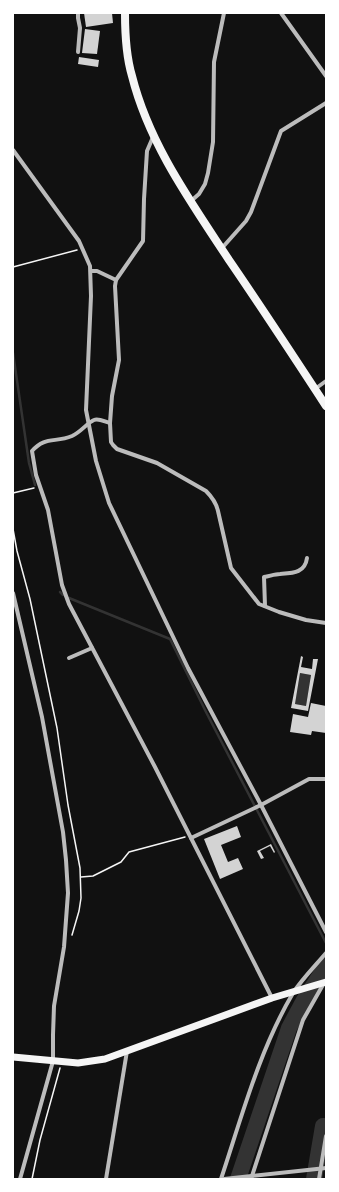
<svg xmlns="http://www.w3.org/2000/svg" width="339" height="1192" font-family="Inter,sans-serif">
	<rect width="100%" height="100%" fill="#111"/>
	<path fill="#333" d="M300,673L311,675L306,706L295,704Z"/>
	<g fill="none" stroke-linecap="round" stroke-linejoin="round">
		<g stroke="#333" stroke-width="2.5">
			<path d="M13,353L29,463L35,485"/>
			<path d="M60,592L63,595"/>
			<path d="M69,598L170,639L206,712L326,943"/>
		</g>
		<g stroke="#333" stroke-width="16">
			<path d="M238,1179L289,1028L304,1000L326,966"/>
			<path d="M314,1179L323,1126"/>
		</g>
	</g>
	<g fill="#d3d3d3" fill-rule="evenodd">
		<path d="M84,13H112L113,23L86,27Z"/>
		<path d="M85,29L100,31L97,54L82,53Z"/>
		<path d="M79,57L99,60L98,67L78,64Z"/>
		<path d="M301,656L303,657L301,667L312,669L313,659H318L308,711L291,708ZM300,673L311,675L306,706L295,704Z"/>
		<path d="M311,703L326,706V733L312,731L311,735L290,732L293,714L308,717Z"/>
		<path d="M237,826L241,837L221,845L228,862L238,858L243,869L220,879L204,839Z"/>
		<path d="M271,844L275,852L274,853L270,846L260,851L264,858L261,859L257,851Z"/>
	</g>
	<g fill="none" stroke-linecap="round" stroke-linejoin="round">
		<g stroke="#f5f5f5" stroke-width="1.5">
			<path d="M13,267L77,250"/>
			<path d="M13,493L34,488"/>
			<path d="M13,529L17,551L30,599L57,728L68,805L80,868L81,898L79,911L72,935"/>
			<path d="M81,877L93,876L121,862L129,852L185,837"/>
			<path d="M32,1179L40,1140L60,1068"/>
		</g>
		<g stroke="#bcbcbc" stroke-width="4">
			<path d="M281,13L326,76"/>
			<path d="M78,52L80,28L78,18V13"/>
			<path d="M153,137L147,151L144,199L143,241L116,280L115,286L119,360L112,396L110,423L111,442L113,445L117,449L157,463L206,491C212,497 216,502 218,511L231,568L259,604L279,612L306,620L326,623"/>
			<path d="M13,150L79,241L90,266L91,296L86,410L96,461L109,503L188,668L261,805L326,932"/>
			<path d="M191,201L199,194L205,184L208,173L213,142L214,62L224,13"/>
			<path d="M222,248L246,221L251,212L281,131L326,103"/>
			<path d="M91,271H97L116,280"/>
			<path d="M315,389L326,381"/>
			<path d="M110,423C105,422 99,418 94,420C87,423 81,432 72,436C55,443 45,436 32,451L36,475L48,510L62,585L69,604L155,767L272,998"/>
			<path d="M13,593L42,717L63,832L66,860L68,893L64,947L54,1006L53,1035V1061L20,1179"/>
			<path d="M265,606L264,577C270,576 275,574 280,574C293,573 305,573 307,558"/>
			<path d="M69,658L92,648"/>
			<path d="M191,838L261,805L309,779H326"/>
			<path d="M106,1179L127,1051"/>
			<path d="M221,1179C242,1116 259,1051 293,993C302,979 315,966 326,953"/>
			<path d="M224,1179L326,1168"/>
			<path d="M251,1179L303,1020L324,983"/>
			<path d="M319,1179L326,1136"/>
		</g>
		<path stroke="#f5f5f5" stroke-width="7" d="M13,1057L78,1063L105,1059L272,998L326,982"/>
		<path stroke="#f5f5f5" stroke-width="8" d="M125,13C125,34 126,56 132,76C149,144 191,202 229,260C262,308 294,357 326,406"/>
	</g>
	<rect width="339" height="1192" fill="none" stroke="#ffffff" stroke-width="28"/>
</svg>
